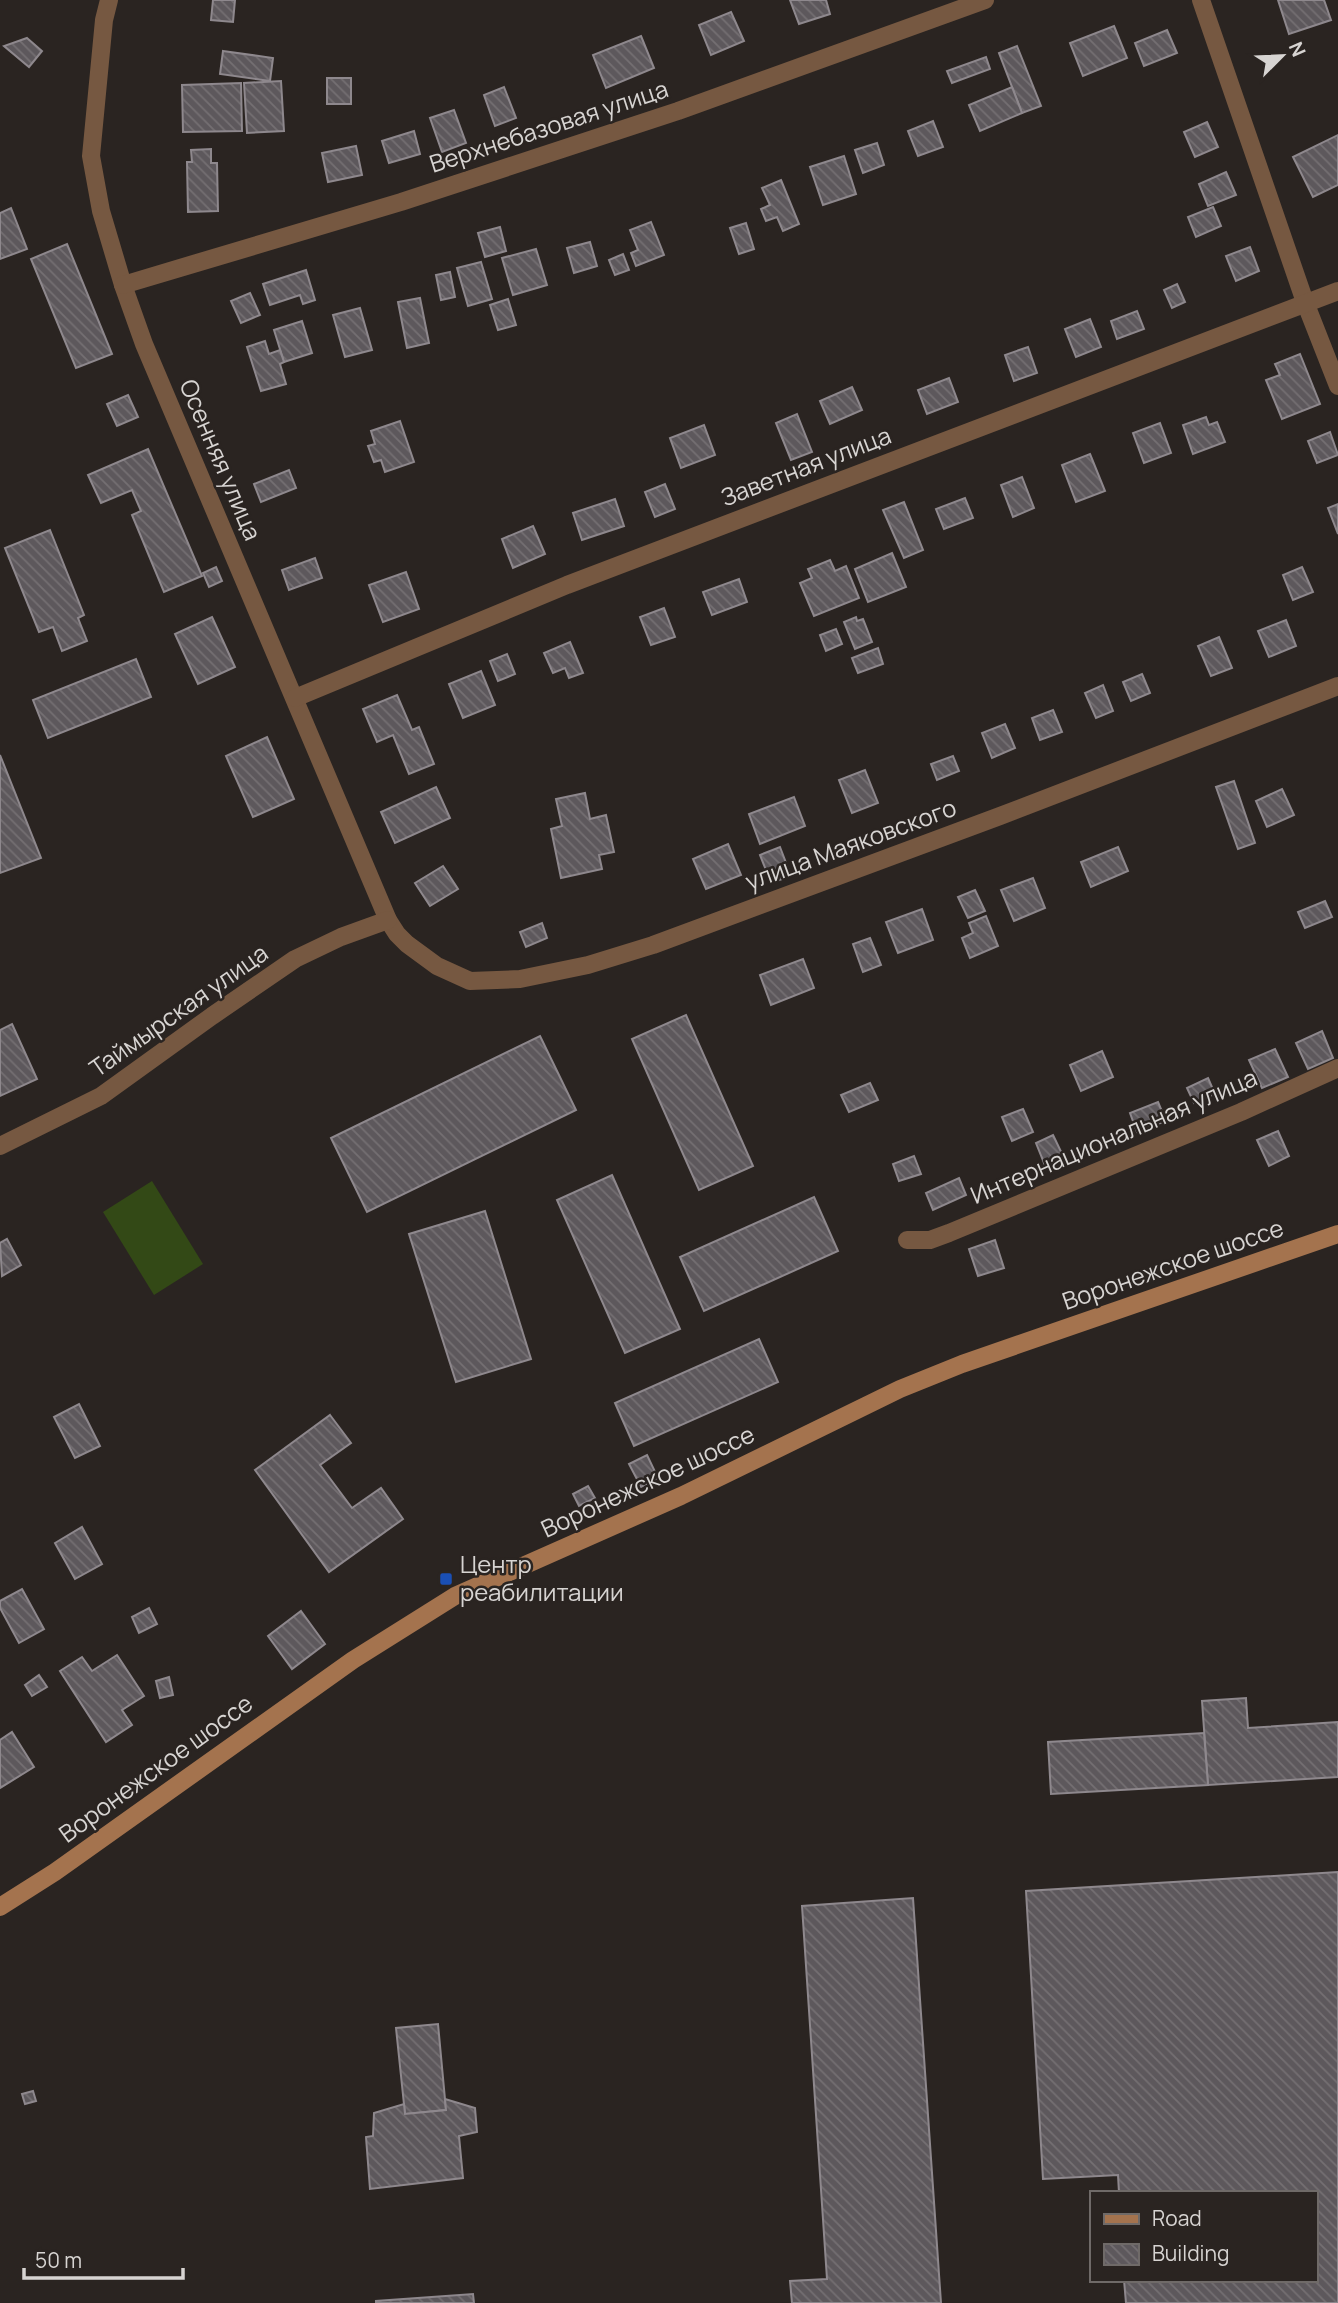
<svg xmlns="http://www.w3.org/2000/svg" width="1338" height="2303" font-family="Manrope,sans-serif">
	<defs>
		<pattern id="building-back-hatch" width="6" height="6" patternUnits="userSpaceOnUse" patternTransform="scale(1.75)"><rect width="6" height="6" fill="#5d585c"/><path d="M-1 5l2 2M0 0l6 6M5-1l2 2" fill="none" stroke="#746f72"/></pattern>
	</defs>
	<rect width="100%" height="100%" fill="#2a2421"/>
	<path fill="#334916" d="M152,1181L203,1264L154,1295L103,1212Z"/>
	<g fill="url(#building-back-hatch)" stroke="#8e888d" stroke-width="2">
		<path d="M213,0H235L233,22L211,20Z"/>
		<path d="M790,0H826L830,14L799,24Z"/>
		<path d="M1278,0H1324L1331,20L1289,34Z"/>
		<path d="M731,12L744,41L711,55L699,25Z"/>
		<path d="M1114,26L1127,58L1083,76L1070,43Z"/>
		<path d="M1167,30L1177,53L1144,66L1135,43Z"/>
		<path d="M641,36L654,68L606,88L593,55Z"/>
		<path d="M27,38L42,51L29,67L4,46Z"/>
		<path d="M1017,46L1041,106L1022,113L999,53Z"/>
		<path d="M223,51L273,58L270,81L220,74Z"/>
		<path d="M986,57L990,69L952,83L947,71Z"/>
		<rect x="327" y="78" width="24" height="26"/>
		<path d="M281,81L284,131L247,133L244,83Z"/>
		<path d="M241,83L242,131L183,132L182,85Z"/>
		<path d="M504,87L516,118L495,126L484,95Z"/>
		<path d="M1012,87L1022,113L980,131L969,105Z"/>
		<path d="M454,110L466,143L442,152L430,118Z"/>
		<path d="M933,121L943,147L918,156L908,131Z"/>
		<path d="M1207,122L1218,147L1195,157L1184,132Z"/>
		<path d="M414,131L420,154L389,163L382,141Z"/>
		<path d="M1338,135V185L1313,197L1293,157Z"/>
		<path d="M877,143L884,165L863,173L855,150Z"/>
		<path d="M356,146L362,175L328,182L322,153Z"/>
		<path d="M211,149V163H217L218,211L188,212L187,162H192L191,150Z"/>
		<path d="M844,156L856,194L823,205L810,167Z"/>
		<path d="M1226,172L1236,195L1208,206L1199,184Z"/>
		<path d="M781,180L799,224L783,231L777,217L766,221L761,209L770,205L762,188Z"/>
		<path d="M1213,207L1221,226L1196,237L1188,217Z"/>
		<path d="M11,208L27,249L0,259V213Z"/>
		<path d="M651,222L664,255L636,266L631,253L638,250L630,230Z"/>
		<path d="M746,223L754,249L739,254L730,228Z"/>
		<path d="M500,227L506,251L485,257L478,233Z"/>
		<path d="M590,242L597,266L574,273L567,248Z"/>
		<path d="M67,244L112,354L76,368L31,259Z"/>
		<path d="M1250,247L1259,271L1236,281L1226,256Z"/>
		<path d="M536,249L547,285L513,295L502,258Z"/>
		<path d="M623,254L629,270L615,275L609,260Z"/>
		<path d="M481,262L492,299L468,306L457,268Z"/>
		<path d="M306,270L315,300L303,304L300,295L270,305L263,284Z"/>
		<path d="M450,272L455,297L441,300L436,275Z"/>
		<path d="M1177,284L1185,302L1172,308L1164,290Z"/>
		<path d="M250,293L260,315L241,323L231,301Z"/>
		<path d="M420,298L429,343L407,348L398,302Z"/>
		<path d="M508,299L516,325L498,330L490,305Z"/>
		<path d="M360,308L372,350L345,357L333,315Z"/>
		<path d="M1137,311L1144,329L1117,339L1111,321Z"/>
		<path d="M1090,319L1101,347L1076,357L1065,329Z"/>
		<path d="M302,321L312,353L284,362L274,330Z"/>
		<path d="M265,341L269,354L280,350L284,362L280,364L286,384L261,391L247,347Z"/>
		<path d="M1028,347L1037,373L1014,381L1005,355Z"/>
		<path d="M1300,354L1320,404L1282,419L1266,380L1280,375L1275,364Z"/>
		<path d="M949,378L958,402L927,414L918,390Z"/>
		<path d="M852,387L862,410L830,424L820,401Z"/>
		<path d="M128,395L138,417L117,426L107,404Z"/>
		<path d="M797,414L812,452L791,460L776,423Z"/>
		<path d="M1206,417L1209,425L1217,422L1225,442L1193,454L1183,425Z"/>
		<path d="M400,421L414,462L385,472L381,460L374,462L368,446L375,444L371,431Z"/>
		<path d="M1160,423L1171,453L1144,463L1133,433Z"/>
		<path d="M704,425L715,455L681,468L670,438Z"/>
		<path d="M1330,432L1338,455L1317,463L1308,441Z"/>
		<path d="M148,449L202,576L164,592L132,515L141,511L132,490L101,503L88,475Z"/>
		<path d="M1090,454L1105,491L1076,502L1062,465Z"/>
		<path d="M289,470L296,488L261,502L254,484Z"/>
		<path d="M1022,477L1034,508L1013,517L1001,485Z"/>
		<path d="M665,484L675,509L655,517L645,492Z"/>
		<path d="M965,498L973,518L944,529L936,509Z"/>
		<path d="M615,499L624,526L582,540L573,513Z"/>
		<path d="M904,502L923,550L904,558L883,510Z"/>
		<path d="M1338,504V534L1328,508Z"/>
		<path d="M533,526L545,554L513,568L502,539Z"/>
		<path d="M50,530L84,615L78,618L87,641L62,651L53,627L39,632L5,548Z"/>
		<path d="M892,553L906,587L868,602L855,569Z"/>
		<path d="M315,558L322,578L289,590L282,570Z"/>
		<path d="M830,560L835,571L846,566L859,598L814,616L800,583L812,578L808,569Z"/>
		<path d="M216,567L222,581L209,587L203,573Z"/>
		<path d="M1302,567L1313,592L1293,600L1283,575Z"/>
		<path d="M406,572L419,609L383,622L369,585Z"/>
		<path d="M739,579L747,602L712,615L703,592Z"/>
		<path d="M664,608L675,637L651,645L640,617Z"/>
		<path d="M212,617L235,667L198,684L175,634Z"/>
		<path d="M856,617L857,621L863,619L872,642L855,649L844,622Z"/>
		<path d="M1286,620L1296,646L1269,657L1258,631Z"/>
		<path d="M836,629L842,644L826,651L820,635Z"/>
		<path d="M1219,637L1232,668L1211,676L1198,646Z"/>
		<path d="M570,642L583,673L569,678L565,668L553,673L544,653Z"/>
		<path d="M878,648L883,664L858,673L852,658Z"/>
		<path d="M507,654L515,674L498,681L490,661Z"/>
		<path d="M136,659L151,697L48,738L33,700Z"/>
		<path d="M481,671L495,705L463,718L449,684Z"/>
		<path d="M1142,674L1150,693L1131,701L1123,682Z"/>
		<path d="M1103,685L1113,711L1096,718L1085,693Z"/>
		<path d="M397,695L412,730L419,727L434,764L409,774L393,735L377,742L363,709Z"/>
		<path d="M1053,710L1062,732L1040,740L1032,718Z"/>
		<path d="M1005,724L1015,748L992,758L982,733Z"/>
		<path d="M267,737L294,799L253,817L226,756Z"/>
		<path d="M0,755L41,858L0,873Z"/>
		<path d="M953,756L959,771L937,780L931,764Z"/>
		<path d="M865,770L878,803L852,813L839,780Z"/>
		<path d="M1234,781L1255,843L1238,849L1216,787Z"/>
		<path d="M436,787L450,818L395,843L381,812Z"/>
		<path d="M1282,789L1294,815L1267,827L1256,801Z"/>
		<path d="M585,793L590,819L606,815L614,852L599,855L602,869L561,878L551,829L562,826L556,799Z"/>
		<path d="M794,797L805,826L760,844L749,814Z"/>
		<path d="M728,844L741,875L706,889L693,859Z"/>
		<path d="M780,847L791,876L771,883L760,855Z"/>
		<path d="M1118,847L1128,871L1091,887L1081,862Z"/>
		<path d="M443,866L458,889L430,906L415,883Z"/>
		<path d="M1033,878L1045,908L1014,921L1001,890Z"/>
		<path d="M975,890L985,911L968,918L958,897Z"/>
		<path d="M1325,901L1332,917L1305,928L1298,912Z"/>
		<path d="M922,909L933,940L898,953L886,922Z"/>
		<path d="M986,916L998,946L970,958L962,938L973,933L969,923Z"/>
		<path d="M542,923L547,938L526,947L520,932Z"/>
		<path d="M870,938L881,965L863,972L853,944Z"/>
		<path d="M803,959L814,988L771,1005L760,975Z"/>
		<path d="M686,1015L753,1166L699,1190L632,1039Z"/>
		<path d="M12,1024L37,1079L0,1096V1030Z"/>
		<path d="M1322,1031L1333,1058L1308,1069L1296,1043Z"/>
		<path d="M540,1036L576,1110L367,1212L331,1138Z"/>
		<path d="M1275,1049L1288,1077L1262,1088L1249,1060Z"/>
		<path d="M1102,1051L1113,1077L1081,1091L1070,1065Z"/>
		<path d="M1208,1078L1215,1094L1194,1103L1187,1088Z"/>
		<path d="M870,1083L878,1100L849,1112L841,1095Z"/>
		<path d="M1158,1102L1166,1121L1137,1132L1130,1113Z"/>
		<path d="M1023,1109L1033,1132L1012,1141L1002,1117Z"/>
		<path d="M1278,1131L1289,1156L1269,1166L1257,1140Z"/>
		<path d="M1053,1135L1065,1160L1046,1168L1036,1143Z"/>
		<path d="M914,1156L921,1174L899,1181L893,1164Z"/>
		<path d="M612,1175L680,1329L625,1353L557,1200Z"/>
		<path d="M959,1178L966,1195L933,1210L926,1193Z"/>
		<path d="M814,1197L838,1251L704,1311L680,1257Z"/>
		<path d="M485,1211L531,1359L456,1382L409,1234Z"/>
		<path d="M7,1239L21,1265L2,1276L0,1243Z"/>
		<path d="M995,1240L1004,1268L978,1276L969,1249Z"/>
		<path d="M759,1339L778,1382L634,1446L615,1403Z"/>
		<path d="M79,1404L100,1446L75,1458L54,1417Z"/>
		<path d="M330,1415L351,1443L320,1465L352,1508L381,1488L403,1519L329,1572L255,1470Z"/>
		<path d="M647,1455L658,1478L641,1487L629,1464Z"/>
		<path d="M588,1486L595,1498L579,1506L573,1494Z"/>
		<path d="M82,1527L102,1564L75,1579L55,1543Z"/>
		<path d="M22,1589L44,1629L19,1643L0,1608V1601Z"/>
		<path d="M149,1608L157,1624L139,1633L132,1617Z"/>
		<path d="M301,1611L325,1644L292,1669L268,1636Z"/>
		<path d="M117,1655L144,1696L122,1710L132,1725L106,1742L60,1671L82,1657L92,1671Z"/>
		<path d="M39,1675L47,1687L32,1696L25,1685Z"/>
		<path d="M169,1677L173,1695L160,1698L156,1681Z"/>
		<path d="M1246,1698L1248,1728L1338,1722V1777L1208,1785L1202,1701Z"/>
		<path d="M12,1732L34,1767L0,1788V1740Z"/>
		<path d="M1204,1733L1208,1785L1051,1794L1048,1742Z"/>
		<path d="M1338,1872V2303H1126L1124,2280H1315V2193H1119L1118,2175L1043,2179L1026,1891Z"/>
		<path d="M913,1898L941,2303H792L790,2281L827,2279L802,1906Z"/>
		<path d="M438,2024L446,2110L405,2114L396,2028Z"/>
		<path d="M33,2091L36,2101L25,2104L22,2094Z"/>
		<path d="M445,2099L475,2108L477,2132L459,2136L463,2178L370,2189L366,2137L373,2136L374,2113L404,2104L405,2114L446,2110Z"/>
		<path d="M473,2294L474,2303H376V2301Z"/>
	</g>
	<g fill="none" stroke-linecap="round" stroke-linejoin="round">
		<g stroke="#765841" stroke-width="18">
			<path d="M109,0L104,20L91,156L101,211L123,285L144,344L388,920L397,934L407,944L437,966L470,981L520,979L588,965L653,945L1000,816L1338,686"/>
			<path d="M1201,0L1305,302L1338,386"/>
			<path d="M123,285L401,202L678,111L985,0"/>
			<path d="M295,698L567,585L1338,291"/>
			<path d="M0,1146L101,1096L212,1016L295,959L341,937L388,920"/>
			<path d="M907,1240H930L949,1233L1241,1112L1338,1068"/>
		</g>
		<path stroke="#a4734e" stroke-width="18" d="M0,1907L55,1872L353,1660L455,1596L681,1496L900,1389L962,1364L1338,1234"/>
	</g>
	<rect fill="#1a4fb4" stroke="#2a2421" stroke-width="2.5" x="439" y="1572" width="14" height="14" rx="3.5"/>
	<g text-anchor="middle" stroke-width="5" stroke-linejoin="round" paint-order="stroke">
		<g font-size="24" fill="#d7d4d2" stroke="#2a2421">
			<text transform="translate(549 127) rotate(-18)" y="8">Верхнебазовая улица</text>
			<text transform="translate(220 460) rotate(67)" y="8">Осенняя улица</text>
			<text transform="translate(806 467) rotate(-21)" y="8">Заветная улица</text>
			<text transform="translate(851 845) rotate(-20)" y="8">улица Маяковского</text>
			<text transform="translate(179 1011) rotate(-35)" y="8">Таймырская улица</text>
			<text transform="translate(1114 1137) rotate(-23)" y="8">Интернациональная улица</text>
			<text transform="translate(1173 1265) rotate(-19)" y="8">Воронежское шоссе</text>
			<text transform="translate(648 1482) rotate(-25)" y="8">Воронежское шоссе</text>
			<text transform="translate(156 1769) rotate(-36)" y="8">Воронежское шоссе</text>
		</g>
		<g font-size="24" fill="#d7d4d2" stroke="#2a2421" text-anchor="start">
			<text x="460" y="1573">Центр<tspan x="460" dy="28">реабилитации</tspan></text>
		</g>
	</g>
	<rect x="1090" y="2191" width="228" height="91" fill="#2a2421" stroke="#6f6a68" stroke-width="2"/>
	<rect x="1104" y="2214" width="35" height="10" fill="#a4734e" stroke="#6f6a68" stroke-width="2"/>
	<text x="1152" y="2226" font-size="21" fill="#d7d4d2">Road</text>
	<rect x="1104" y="2244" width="35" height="21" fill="url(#building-back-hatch)" stroke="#6f6a68" stroke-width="2"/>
	<text x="1152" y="2261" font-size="21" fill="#d7d4d2">Building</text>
	<g transform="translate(1282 56) rotate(66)" stroke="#2a2421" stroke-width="5" paint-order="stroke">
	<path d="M0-5L12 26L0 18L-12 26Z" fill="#d7d4d2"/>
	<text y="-10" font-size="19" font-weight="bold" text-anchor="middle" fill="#d7d4d2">N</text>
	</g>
	<path d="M24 2268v10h159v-10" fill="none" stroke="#d7d4d2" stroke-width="3.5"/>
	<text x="35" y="2268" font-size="21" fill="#d7d4d2" stroke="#2a2421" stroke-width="5" paint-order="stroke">50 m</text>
</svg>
